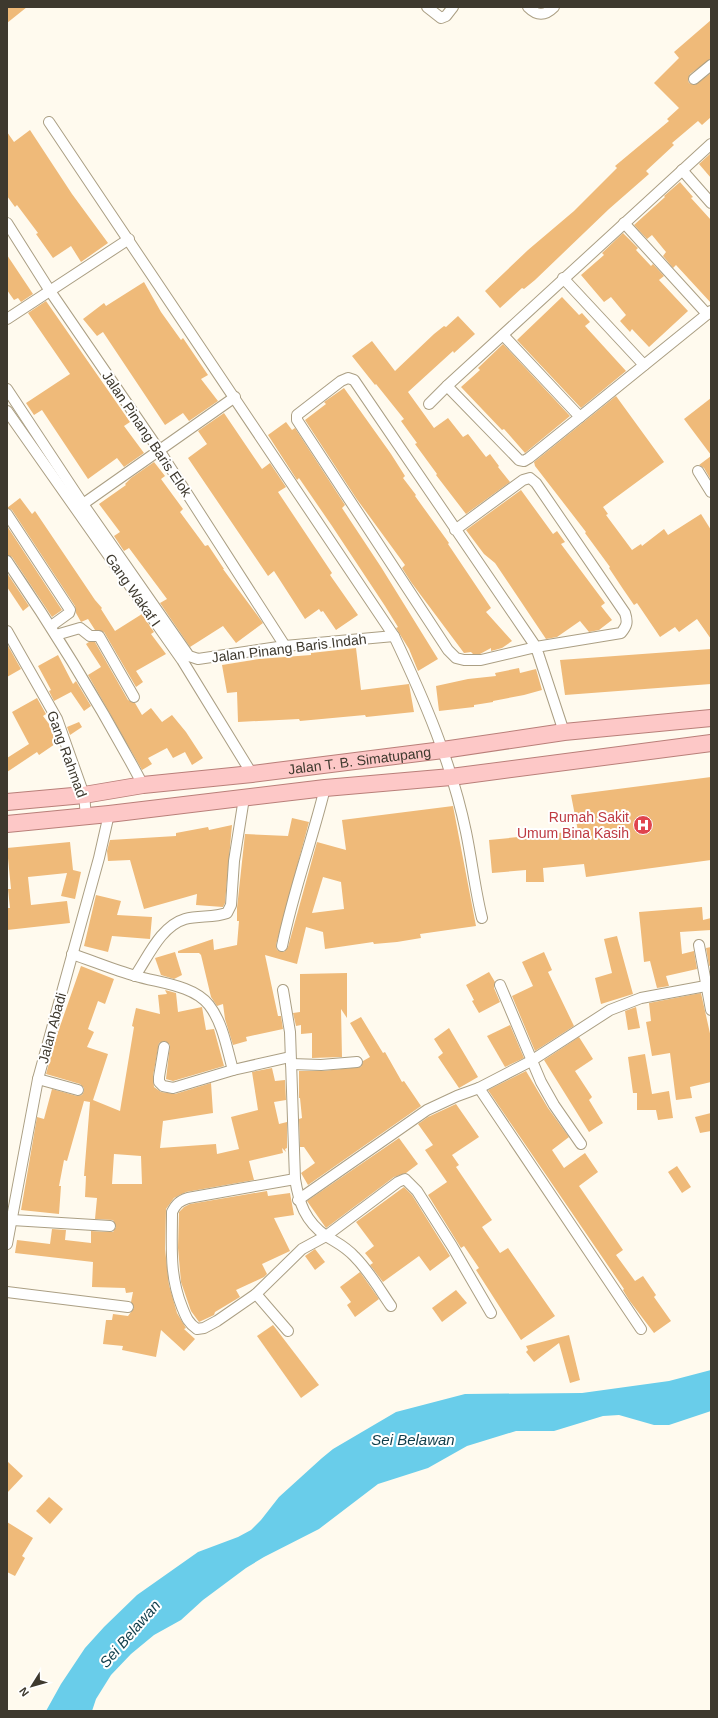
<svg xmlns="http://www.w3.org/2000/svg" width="718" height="1718" font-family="Arial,sans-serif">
	<rect width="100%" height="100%" fill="#fffaee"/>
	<path fill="#69cdea" d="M711,1370V1411L669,1425H654L619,1415L603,1416L554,1431H516L467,1446L428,1468L378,1484L319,1529L264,1557L246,1568L203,1600L181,1620L154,1635L131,1654L111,1675L96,1699L92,1711H46L61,1684L85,1648L104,1627L137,1595L198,1552L238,1537L251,1530L261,1520L279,1497L322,1458L333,1449L396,1412L465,1394L582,1393L669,1381Z"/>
	<g fill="#efba79" fill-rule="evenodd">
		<path d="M7,7H27L7,23Z"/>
		<path d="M711,20V59L690,74L688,80L689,83L695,85L711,73V117L702,125L698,121L672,143L674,145L646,171L649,174L609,209L535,280L524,289L522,288L500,308L485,291L528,250L574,211L617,168L615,166L669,121L667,119L679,108L654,83L679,58L674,52Z"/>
		<path d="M30,130L72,194L108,243L81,262L71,246L53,258L36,234L38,233L17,205L15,207L7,196V132L14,142Z"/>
		<path d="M711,153V178L699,164Z"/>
		<path d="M680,182L693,197L691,198L711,220V303L676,265L673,268L663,256L666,252L652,235L647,239L634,225L665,197L664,196Z"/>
		<path d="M623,233L638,248L636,250L651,266L653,264L664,276L659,280L688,311L649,347L632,329L630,332L620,321L626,315L611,297L604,302L581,275L604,255L602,253Z"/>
		<path d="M7,255L33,294L21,302L18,298L14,300L7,290Z"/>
		<path d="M144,282L161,312L181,340L183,338L208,375L201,379L218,401L189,421L183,413L165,425L103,332L97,336L83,319L104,303L106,306Z"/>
		<path d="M562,297L579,315L582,313L590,322L585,326L626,371L581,408L517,340Z"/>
		<path d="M46,301L130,422L124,426L144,453L124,467L117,458L88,479L42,410L34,415L26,403L70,374L28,313Z"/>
		<path d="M458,316L475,334L454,353L453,351L408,392L434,428L448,418L463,437L468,434L486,457L490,454L499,466L498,467L510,482L466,514L436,475L437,474L415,444L417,443L401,421L404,419L376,384L375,385L352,356L372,341L395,371L434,334L444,326L446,327Z"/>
		<path d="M503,344L570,416L525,453L504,429L502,430L461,387L480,370L478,368Z"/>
		<path d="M344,388L391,454L405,476L403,478L416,495L415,496L449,543L448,544L491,608L486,612L512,641L502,648L491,651V648L480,654H473L471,652L464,653L411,582L402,568L405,565L356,498L305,420L326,404L324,402Z"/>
		<path d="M616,396L664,462L603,507L608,514L606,515L632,550L641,544L642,546L664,529L668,535L701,514L711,530V639L697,619L679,632L675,627L660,637L637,603L634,605L623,589L609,568L610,567L585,533L586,532L535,466L534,462Z"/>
		<path d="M711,398V455L684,419Z"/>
		<path d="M224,413L262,469L270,463L286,487L278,492L332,573L330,575L358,615L336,630L323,611L321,612L319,609L305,619L274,571L268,576L188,458L207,444L198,431Z"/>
		<path d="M286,422L292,430L295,428L345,505L342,508L381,567L438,659L418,671L409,649L396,628L398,627L385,606L332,526L299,478L297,480L268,435Z"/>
		<path d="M711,456V480L704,468L699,465Z"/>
		<path d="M154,462L165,476L161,479L183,509L180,512L205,546L208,545L224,569H223L263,623L236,643L223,626L190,647L160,603L167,599L129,548L124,551L114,536L120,532L99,504L126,485L125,484L131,478Z"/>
		<path d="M521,490L553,534L557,531L565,542L561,544L605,603L601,606L612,620L599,630L589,632L580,621L557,637L546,639L495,563L484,554L466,530Z"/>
		<path d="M20,498L32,514L35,511L95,600L102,608L101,609L115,631L142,614L154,632L151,634L166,654L136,671L143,682L136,687L104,632L95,630L88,619L81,622L76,613L75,606L12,510L7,508Z"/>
		<path d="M7,526L62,610L52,617L12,557L7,555Z"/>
		<path d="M7,573L29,606L23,611L7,587Z"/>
		<path d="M89,642H95L128,700L135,703L142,715L151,708L162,722L172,715L186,732L203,758L192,765L185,752L173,758L167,748L148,758L152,764L142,770L88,675L101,667L86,644Z"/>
		<path d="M7,644L21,669L7,677Z"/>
		<path d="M356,648L361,690L409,684L414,712L366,717L365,715L300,721L299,719L238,722L237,692L227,693L222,665L259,659L311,655V653Z"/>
		<path d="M711,649V684L565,695L560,660Z"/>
		<path d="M58,655L73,684L76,681L91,706L84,711L71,692L54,701L49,691L51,690L38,666Z"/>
		<path d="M519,668L520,673L536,669L542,690L524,695L493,701V702L474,705V707L439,711L436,686L468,679L496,676L495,673Z"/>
		<path d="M37,698L46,714L43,716L55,732L58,742L39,755L37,752L7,772V758L29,744L12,712Z"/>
		<path d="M79,722L82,727L70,735L67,727Z"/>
		<path d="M711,777V860L586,877L584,864L543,868L544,882H526V870L492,873L489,840L578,831L571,795Z"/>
		<path d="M453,806L476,926L420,934L421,938L397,942L374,944L373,942L325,949L323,932L306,927L297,964L265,955L278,1016H281L283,1029L246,1037L247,1041L233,1045L225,1019L223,1004L217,1006L211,997L201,955L199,953H178V951L213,939L214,950L237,945L239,921H237V908L245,834L288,836L292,818L309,822L276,945L277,950L284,952L288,947L317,842L346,850L342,820ZM323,877L341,882L344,909L312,913Z"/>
		<path d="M232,825L225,903L223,907L196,905L197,894L144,909L130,860L108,861L107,851L110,840L176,836V833L208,827L209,830Z"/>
		<path d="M70,842L73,870L81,872L75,899L61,896L67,873L28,877L31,905L67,901L70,923L7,930V908H10L8,889H11L7,848Z"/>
		<path d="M96,895L121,901L117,915L152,917L150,939L112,936L108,952L84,946Z"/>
		<path d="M702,907L703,920L711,918V930L680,932L682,954L694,951L697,969L666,976L669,986L657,988L650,961L644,962L639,912Z"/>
		<path d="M617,936L633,994L601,1004L595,978L612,973L604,939Z"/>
		<path d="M711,947V965L709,966L706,948Z"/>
		<path d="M175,952L182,975L174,979L161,975L155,958Z"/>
		<path d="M544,952L552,970L548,972L574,1026L535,1051L512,996L533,986L522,962Z"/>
		<path d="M81,966L114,979L105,1004L98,1001L88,1029L94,1032L87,1047L108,1054L93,1100L120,1111L134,1027L132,1026L136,1008L160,1014L158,995L167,994L165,990L176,993L178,1012L202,1007L206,1030L214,1029L224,1066L173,1081L166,1079L170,1045L165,1041L159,1043L153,1076L154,1087L161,1092L175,1094L211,1083L213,1113L163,1121L160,1148L216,1144L217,1154L239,1149L231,1117L258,1110L252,1072L272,1068L275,1081L285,1080L286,1100L274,1102L279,1124L287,1122V1148L285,1149L286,1152L282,1148L283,1153L249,1161L254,1180L186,1192L174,1198L166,1209L165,1249L169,1285L177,1313L186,1328L184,1329L195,1339L184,1351L161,1330L156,1357L122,1350L123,1346L103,1344L106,1320H112L113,1314L128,1316L134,1308L131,1302L133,1292L126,1293L125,1288L92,1287L93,1262L15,1253L17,1240L50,1244L52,1229L66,1230L65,1240L91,1243V1231L110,1232H113L116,1227L113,1220L95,1219L97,1198L85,1197L86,1176H84L90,1102L84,1101L67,1161L64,1160L59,1186H61L59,1214L21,1210L37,1117L44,1119L52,1089L77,1096L82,1095L84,1091V1088L80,1084L46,1074L58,1032ZM114,1154L141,1156L142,1184H112Z"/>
		<path d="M489,972L495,982L494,988L500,1002L479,1013L472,1001L474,1000L466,985Z"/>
		<path d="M347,973V1018L341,1009L342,1057L312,1058V1033L301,1034V1025L296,1026L293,1013L300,1012V974Z"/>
		<path d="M701,993L711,1038V1082L690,1087L692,1098L676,1100L670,1053L652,1056L646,1022L651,1021L649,1003Z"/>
		<path d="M636,1007L640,1028L628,1030L625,1011Z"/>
		<path d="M361,1017L383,1053L385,1052L402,1082L404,1081L421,1106L308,1185L301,1173L315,1163L304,1147H300L299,1119L302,1118L300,1098H299V1071H322L361,1067L363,1061L370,1057L350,1023Z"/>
		<path d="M510,1025L524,1058L505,1067L487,1036Z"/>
		<path d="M449,1028L478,1077L459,1088L438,1057L443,1053L434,1039Z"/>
		<path d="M579,1037L593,1059L575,1071L592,1097L589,1100L603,1123L589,1132L544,1060Z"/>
		<path d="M645,1054L652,1094L669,1091L673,1118L658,1120L656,1110H637V1093H633L628,1057Z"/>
		<path d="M526,1071L548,1108L569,1137L552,1150L564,1168L585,1153L598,1172L579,1186L623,1250L616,1255L635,1281L643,1276L656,1295L654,1297L671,1321L654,1333L629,1300L623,1290L624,1289L488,1090Z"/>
		<path d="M456,1104L479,1137L452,1155L459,1165L456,1167L492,1220L482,1227L500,1253L508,1248L555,1316L521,1340L476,1270L479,1268L464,1246L461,1248L428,1195L447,1182L425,1150L433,1145L418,1124L428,1117Z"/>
		<path d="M711,1113V1131L700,1133L695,1117Z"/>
		<path d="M399,1138L418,1164L406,1173L394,1177L326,1228L307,1201Z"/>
		<path d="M677,1166L691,1187L682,1193L668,1172Z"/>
		<path d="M404,1187L412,1195L450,1256L430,1271L419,1256L383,1282L370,1265L373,1263L365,1253L374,1246L356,1222Z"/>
		<path d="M267,1191L268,1196L290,1193L294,1215L274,1218L290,1251L262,1264L267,1274L264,1277L236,1290L240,1297L215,1312L214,1315L199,1322L191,1311L181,1282L178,1248L179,1212L184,1207L190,1204Z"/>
		<path d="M315,1249L325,1262L315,1270L305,1256Z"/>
		<path d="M360,1272L379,1299L355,1317L347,1305L351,1302L340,1287Z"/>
		<path d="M456,1290L467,1303L442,1322L432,1308Z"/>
		<path d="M273,1325L319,1385L301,1398L257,1336Z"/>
		<path d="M569,1335L580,1380L570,1383L559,1343L534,1362L526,1352L528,1350L526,1346Z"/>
		<path d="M7,1461L23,1476L7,1493Z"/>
		<path d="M49,1497L63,1509L50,1524L36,1511Z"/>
		<path d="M7,1522L33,1538L22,1556L25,1558L15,1576L7,1572Z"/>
	</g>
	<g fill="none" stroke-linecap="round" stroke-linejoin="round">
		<g stroke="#ab9f84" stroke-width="12">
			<g id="street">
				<path d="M427,7L441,18L446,16L453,7"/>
				<path d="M528,7C537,16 545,16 554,7"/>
				<path d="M694,79L711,65"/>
				<path d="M49,122L394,636C424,699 452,764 466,832C472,861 475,890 482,918"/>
				<path d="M682,170L711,203"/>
				<path d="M7,223L50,291L159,450L285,646"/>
				<path d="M624,223L707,314"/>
				<path d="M563,278L644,365"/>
				<path d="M7,319L129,239"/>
				<path d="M503,335L580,417L711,311"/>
				<path d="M7,389L83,504L189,656L198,659L285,646L394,636"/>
				<path d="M429,404L447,386"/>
				<path d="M7,411L182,660L252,774"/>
				<path d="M580,417L529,458L524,461L519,460L447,386L711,144"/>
				<path d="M698,471L711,492"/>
				<path d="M83,504L235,397"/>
				<path d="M7,514L70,610L69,613L51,626"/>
				<path d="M455,530L523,480L530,478L536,483L625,613C628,622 627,626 621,633L536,647L481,660H464L456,658L448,650L297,420V415L341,381L348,378L354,380L536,647L564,732"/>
				<path d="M7,561C56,633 102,708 143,785"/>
				<path d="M7,631L57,719L84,795L86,816"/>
				<path d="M56,635L80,628L90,636H99L134,697"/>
				<path d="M699,945L711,1010"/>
				<path d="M282,946C293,892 312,841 325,788"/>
				<path d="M72,954C93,961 114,970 136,976C159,983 193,985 209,1005C223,1023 227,1049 233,1070"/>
				<path d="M135,976C148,957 161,926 185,919C199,915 213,918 227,913L231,905L234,861L244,798"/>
				<path d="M500,985L541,1082L554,1105L581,1144"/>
				<path d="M283,990L290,1032L295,1179C299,1203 305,1221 326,1236C337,1243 345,1246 355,1257C369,1271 380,1290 391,1306"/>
				<path d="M164,1047L159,1077V1082L163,1086L173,1088L233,1070L290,1057"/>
				<path d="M291,1064L321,1065L357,1062"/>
				<path d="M38,1079L78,1090"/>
				<path d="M479,1088L641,1329"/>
				<path d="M295,1179L188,1198C179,1201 176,1204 172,1212C172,1246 169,1275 182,1307C186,1317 188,1323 197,1329L204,1328L217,1321L256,1294L302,1249L326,1236L398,1182L405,1179L417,1191L452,1246L491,1313"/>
				<path d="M298,1200L427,1110L457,1096L479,1088L531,1061L610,1010L641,998L711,985"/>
				<path d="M12,1220L110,1226"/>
				<path d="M7,1244L38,1079L99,858L109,814"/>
				<path d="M7,1292L128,1307"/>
				<path d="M256,1294L288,1331"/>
			</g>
		</g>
		<g stroke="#b97f79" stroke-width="18">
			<g id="primary">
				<path id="s1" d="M7,802L84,795L143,785L252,774L443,750L564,732L711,718"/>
				<path d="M7,824L109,814L325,788L451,777L711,743"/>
			</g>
		</g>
		<use href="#street" stroke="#fff" stroke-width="10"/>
		<use href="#primary" stroke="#fdc8c7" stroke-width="16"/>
	</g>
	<defs>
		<g id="hospital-disc" transform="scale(1)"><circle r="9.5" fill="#e0444e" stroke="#fff"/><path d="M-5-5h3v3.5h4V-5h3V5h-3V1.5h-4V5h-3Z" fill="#fff"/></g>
	</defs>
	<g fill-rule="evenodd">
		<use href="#hospital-disc" x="643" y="825"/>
	</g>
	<g text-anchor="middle" stroke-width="4" stroke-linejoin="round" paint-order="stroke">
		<g font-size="14" fill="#3e392e" stroke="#fff">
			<text transform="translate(147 434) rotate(56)" y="5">Jalan Pinang Baris Elok</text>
			<text transform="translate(133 590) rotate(55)" y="5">Gang Wakaf I</text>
			<text transform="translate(289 648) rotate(-7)" y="5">Jalan Pinang Baris Indah</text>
			<text transform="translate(67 754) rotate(70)" y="5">Gang Rahmad</text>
			<text dy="5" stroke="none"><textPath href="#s1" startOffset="355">Jalan T. B. Simatupang</textPath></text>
			<text transform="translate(52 1028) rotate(-75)" y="5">Jalan Abadi</text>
		</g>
		<g font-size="14" fill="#be3a42" stroke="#fff" text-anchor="end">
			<text x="629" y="822">Rumah Sakit<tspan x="629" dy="16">Umum Bina Kasih</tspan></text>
		</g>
		<g font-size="15" font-style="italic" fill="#0f3d4a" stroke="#fff">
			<text x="413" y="1445">Sei Belawan</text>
			<text transform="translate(130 1634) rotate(-49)" y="5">Sei Belawan</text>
		</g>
	</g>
	<rect width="718" height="1718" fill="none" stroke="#3e392e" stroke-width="16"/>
	<g transform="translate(32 1686) rotate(233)" stroke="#ffffff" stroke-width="3" paint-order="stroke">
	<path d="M0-3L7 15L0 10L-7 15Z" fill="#3e392e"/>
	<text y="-6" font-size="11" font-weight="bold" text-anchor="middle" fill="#3e392e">N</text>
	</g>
</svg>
